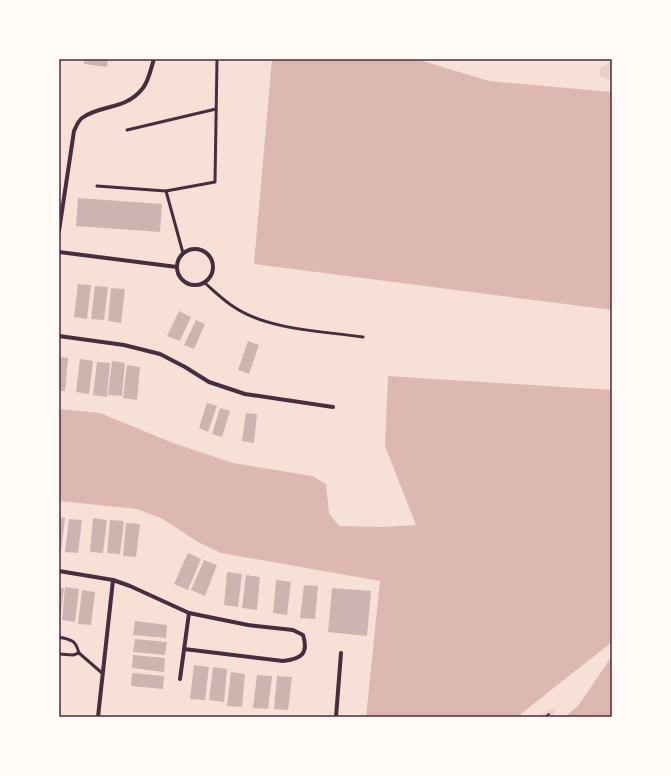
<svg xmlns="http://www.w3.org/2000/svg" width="671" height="776" font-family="'Fira Sans',sans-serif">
	<rect width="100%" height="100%" fill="#f7e1d7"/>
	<g fill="#ebcfc5">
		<path d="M612,59V81L600,76V68L607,64Z"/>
		<path d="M556,709L553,717H538L548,710Z"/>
	</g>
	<g fill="#dcb8b0">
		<path d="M272,59H416L489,81L612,92V310L254,264Z"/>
		<path d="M388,376L612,390V642L517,717H366L380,581L221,553L198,542L163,519L137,509L59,501V409L100,413L173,443L233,463L312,476L326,484L329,513L339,526L384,527L416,525L385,446Z"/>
		<path d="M612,656V717H565L578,706Z"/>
	</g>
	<g fill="#ccb4b1">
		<path d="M85,59H108L107,67L84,64Z"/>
		<path d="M78,198L162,204L160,232L76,226Z"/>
		<path d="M78,284L91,285L87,319L74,317Z"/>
		<path d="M95,286L108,287L104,320L91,319Z"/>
		<path d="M111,288L125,289L121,323L108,321Z"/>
		<path d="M179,311L191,317L180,341L167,336Z"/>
		<path d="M196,320L205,324L194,349L184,345Z"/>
		<path d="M248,341L259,345L249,374L238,370Z"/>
		<path d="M59,357L68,358L65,391H59Z"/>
		<path d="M80,359L93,361L89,394L76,392Z"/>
		<path d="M112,361L125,363L122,396L108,395Z"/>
		<path d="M97,362L110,363L107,397L93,395Z"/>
		<path d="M127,365L140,367L137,400L123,398Z"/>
		<path d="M207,403L217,406L208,432L199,428Z"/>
		<path d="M220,408L230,411L222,437L212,434Z"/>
		<path d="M246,413L257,414L254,443L242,441Z"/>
		<path d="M59,517L65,518L61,551H59Z"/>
		<path d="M93,518L107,520L103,553L90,552Z"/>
		<path d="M69,519L82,520L78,553L65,552Z"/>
		<path d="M110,520L124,521L120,554L107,553Z"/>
		<path d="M126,523L140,524L136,557L123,556Z"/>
		<path d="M188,553L201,559L188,590L174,584Z"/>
		<path d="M204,560L217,565L205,596L191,590Z"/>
		<path d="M227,572L242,574L238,607L224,605Z"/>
		<path d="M246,575L260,577L257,610L242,608Z"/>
		<path d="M276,580L291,582L287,615L273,613Z"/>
		<path d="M304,585L318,586L315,619L300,618Z"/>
		<path d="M65,587L79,589L75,622L62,620Z"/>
		<path d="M59,588H64L60,621H59Z"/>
		<path d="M332,588L371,591L367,636L328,632Z"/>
		<path d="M82,590L95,592L91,625L78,624Z"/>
		<path d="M135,621L167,625L166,638L133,635Z"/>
		<path d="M135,639L167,642L165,655L133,652Z"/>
		<path d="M133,655L165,658L164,672L132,668Z"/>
		<path d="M194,665L209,667L205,700L190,699Z"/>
		<path d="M213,667L227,669L224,702L209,700Z"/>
		<path d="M231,672L245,674L242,707L227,706Z"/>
		<path d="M132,673L164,676L163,689L131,686Z"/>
		<path d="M257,675L272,676L268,709L253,708Z"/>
		<path d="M277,676L292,677L288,710L274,709Z"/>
	</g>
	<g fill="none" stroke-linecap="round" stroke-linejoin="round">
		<path stroke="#4a2c40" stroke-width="2" d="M545,717L549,714"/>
		<g stroke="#4a2c40" stroke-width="3">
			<path d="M127,130L216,109"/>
			<path d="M97,186L166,191"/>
			<path d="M183,253L166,191L215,182L217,59"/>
			<path d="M205,283C214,291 223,300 234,307C268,330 322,331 363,337"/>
			<path d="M59,637C71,640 75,639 79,653L73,655L59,654"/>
			<path d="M79,653L102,673"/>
		</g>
		<g stroke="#4a2c40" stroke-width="4">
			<path d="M59,231L74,131C76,127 78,121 82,118C101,104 125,111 143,88C149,80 151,68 154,59"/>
			<circle cx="195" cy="267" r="18"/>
			<path d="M59,252L177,267"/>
			<path d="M59,336L124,345L160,354L185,367L209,382L245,394L333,407"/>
			<path d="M59,571L113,580L130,586L189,613L248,625L293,630L303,635C309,654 301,659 283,661L184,649"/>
			<path d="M180,679L189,613"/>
			<path d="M98,717L113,580"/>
			<path d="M336,717L341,653"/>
		</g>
	</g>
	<rect width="671" height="776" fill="none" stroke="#fffaf5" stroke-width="120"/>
	<rect x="60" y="60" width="551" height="656" fill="none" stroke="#4a2c40" stroke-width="1.5"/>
</svg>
